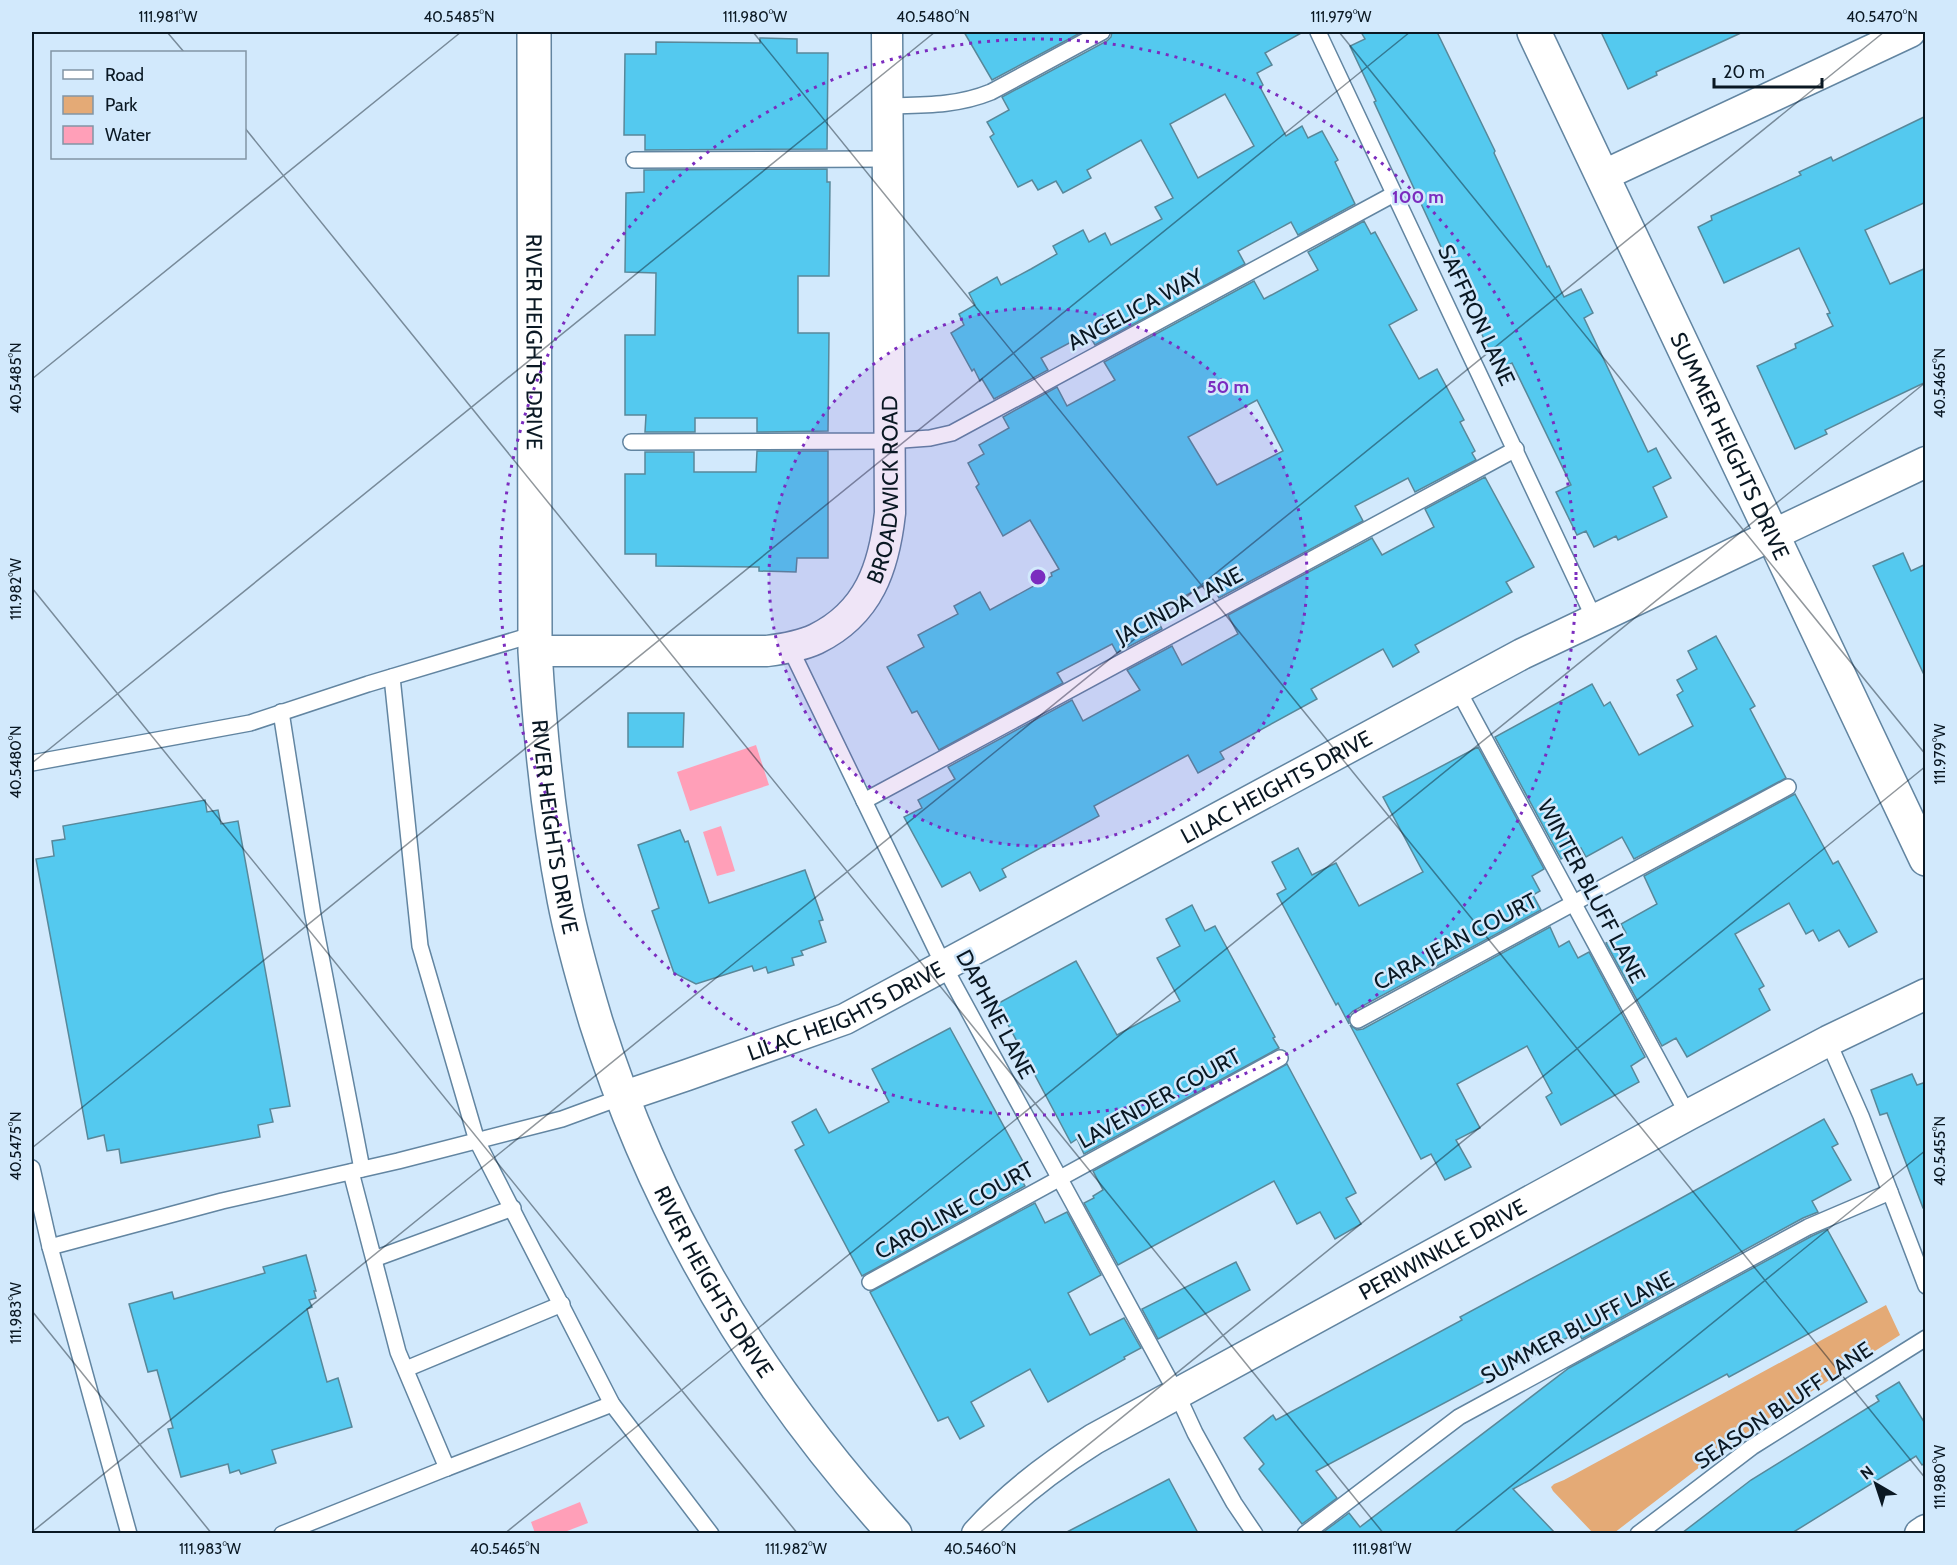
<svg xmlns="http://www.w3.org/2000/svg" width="1957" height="1565" font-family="Cabin,sans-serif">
	<rect width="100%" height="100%" fill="#d2e9fc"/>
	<path fill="#e4aa76" d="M1886,1305L1900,1335L1735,1440L1614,1533H1593L1553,1491L1551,1487L1554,1484L1564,1480Z"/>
	<g fill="#ff9fb8">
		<path d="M756,745L769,785L690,811L677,772Z"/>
		<path d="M721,826L735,871L717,876L703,832Z"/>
		<path d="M580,1502L588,1523L562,1533H535L531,1522Z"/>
	</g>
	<g fill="#54c9ef" stroke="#58889a" stroke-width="1.5" fill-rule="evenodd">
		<path d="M964,32H1082L992,80Z"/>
		<path d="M1112,32H1303L1265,53L1272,65L1257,73L1263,85L1260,87L1286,136L1302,126L1308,138L1322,131L1338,160L1335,162L1355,204L1298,235L1291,222L1238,251L1245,264L1095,345L1088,333L1041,358L1048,370L994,399L982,379L980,381L974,369L972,371L951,333L964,325L959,314L975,305L969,293L997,277L1001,285L1031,269L1057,254L1053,246L1083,230L1089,242L1105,233L1111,245L1162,219L1155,207L1173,198L1141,140L1087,170L1091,178L1063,193L1056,181L1038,190L1032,180L1018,187L990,137L994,134L987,122L1009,110L1002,97L1107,41L1111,37ZM1225,94L1254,146L1198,178L1170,124Z"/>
		<path d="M1361,32H1437L1495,151L1494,153L1547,267L1549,266L1564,297L1581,289L1593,313L1584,318L1648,452L1656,448L1671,478L1653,487L1667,517L1618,540L1616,536L1594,547L1586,531L1577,535L1556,492L1571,485L1512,363L1498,370L1479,328L1488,324L1463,273L1455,277L1374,102L1376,101L1350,46L1365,39Z"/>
		<path d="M1601,32H1743L1656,72L1657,75L1628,89Z"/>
		<path d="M760,38L797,39V53H828L827,149L645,150V135H624L625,54H656V42L760,43Z"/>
		<path d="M1926,116V202L1865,230L1890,284L1926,268V382L1825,430L1827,434L1795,449L1757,366L1796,348L1795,344L1833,326L1827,314L1830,313L1799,248L1724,283L1698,227L1712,220L1711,216L1801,175L1799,172L1831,157L1833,161Z"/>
		<path d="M827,169V182H830L829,276H798V333H829L828,431L757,432V418H695V432H645L646,415H625V335H655L656,273L625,272L626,193L644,192V170Z"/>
		<path d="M1364,221L1371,234L1375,232L1417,310L1389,325L1419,379L1437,369L1464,420L1460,422L1475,451L1472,453L1476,460L1415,492L1408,478L1355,506L1363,521L1219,598L1210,582L1154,613L1162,629L1117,653L1112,644L1057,673L1063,683L939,750L917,711L912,713L887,667L924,647L918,635L958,614L954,606L980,592L990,610L1052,576L1051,573L1059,569L1030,520L1003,536L976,487L979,484L968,463L984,454L979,445L1009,428L1003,417L1057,387L1067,406L1115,380L1104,362L1254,281L1264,299L1318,270L1308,252ZM1257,400L1283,451L1217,485L1188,437Z"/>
		<path d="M757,451H828V558H797L796,572L759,571V567L656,566V554H625V474H645V452H694V472H756Z"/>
		<path d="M1485,477L1534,567L1506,582L1512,592L1415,645L1419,652L1393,667L1383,649L1311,689L1317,699L1220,752L1224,759L1198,773L1188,755L1094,806L1099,816L1002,869L1006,877L980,891L970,872L942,887L904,817L922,808L918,800L955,779L948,767L1072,700L1083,721L1140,690L1127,670L1172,646L1182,665L1238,634L1228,615L1372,538L1382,555L1434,527L1425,509Z"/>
		<path d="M1903,553L1911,571L1926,564V679L1873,566Z"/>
		<path d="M1716,636L1755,706L1750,709L1786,778L1634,859L1622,837L1586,857L1581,848L1561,859L1495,737L1592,684L1604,706L1610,702L1639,755L1693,726L1677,695L1683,691L1677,680L1697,669L1688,651Z"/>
		<path d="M628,713H684L683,747H628Z"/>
		<path d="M1478,747L1544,869L1532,876L1540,891L1533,895L1541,910L1353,1011L1349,1015V1024L1338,1003L1336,1005L1277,894L1286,889L1272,862L1298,848L1312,875L1336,863L1359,906L1423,872L1383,797Z"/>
		<path d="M1795,794L1833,864L1838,861L1877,932L1849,947L1839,930L1819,941L1813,930L1806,934L1789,903L1735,934L1764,986L1759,989L1770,1010L1687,1057L1676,1038L1662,1046L1606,943L1626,933L1621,924L1657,904L1644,876Z"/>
		<path d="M205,800L207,812L218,810L221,824L238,821L290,1106L270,1109L273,1122L258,1125L260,1137L121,1163L119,1149L107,1151L104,1135L88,1139L36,859L54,856L52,841L65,839L63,826Z"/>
		<path d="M680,830L685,842L688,841L709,903L805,870L823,920L819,921L826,942L801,951L803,955L792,958L794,965L768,973L766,967L754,971L752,966L696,984L674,973L652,911L659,908L638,845Z"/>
		<path d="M1192,905L1205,931L1215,926L1275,1037L1273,1038L1279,1048L1084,1154L1077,1139L1071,1143L997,1004L1076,961L1117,1035L1180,1001L1157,958L1180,946L1166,919Z"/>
		<path d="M1550,927L1559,947L1569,941L1578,958L1589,952L1645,1057L1631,1066L1639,1082L1561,1125L1546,1097L1552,1093L1527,1046L1457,1084L1480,1128L1456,1140L1471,1167L1445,1180L1431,1154L1421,1159L1350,1025L1357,1030L1363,1029Z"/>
		<path d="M950,1028L1026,1167L1017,1172L1025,1186L862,1276L795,1150L804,1145L792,1122L816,1109L829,1133L889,1102L872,1069Z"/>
		<path d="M1287,1064L1356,1193L1346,1198L1361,1224L1335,1239L1320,1212L1297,1224L1274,1181L1118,1265L1084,1203L1094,1198L1093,1196L1103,1190L1093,1171Z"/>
		<path d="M1912,1074L1917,1085L1926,1082V1208H1923L1887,1113L1880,1115L1871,1090Z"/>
		<path d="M1824,1119L1838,1144L1832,1147L1851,1180L1812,1201L1818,1212L1803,1218L1582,1339L1578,1332L1316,1471L1337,1498L1302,1524L1259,1469L1264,1464L1244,1438L1273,1415L1276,1420L1462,1320L1460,1317L1656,1212Z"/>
		<path d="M1035,1203L1045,1223L1067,1212L1101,1275L1068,1293L1090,1335L1124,1318L1141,1348L1124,1357L1125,1359L1048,1402L1030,1369L971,1402L984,1426L960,1439L948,1417L938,1421L870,1292Z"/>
		<path d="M1827,1229L1867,1302L1729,1377L1727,1374L1513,1489L1555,1533H1322L1349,1513L1360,1527L1569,1368L1812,1236Z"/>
		<path d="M306,1255L316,1291H314L316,1298L309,1300L312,1307L307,1309L327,1382L338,1378L352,1427L272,1450L276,1463L241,1474L239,1470L230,1473L228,1464L181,1477L168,1429L173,1428L157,1370L148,1372L129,1304L172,1292L174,1299L265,1273L263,1267Z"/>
		<path d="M1236,1262L1250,1290L1158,1339L1142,1309Z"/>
		<path d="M1899,1382L1926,1425V1462L1922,1465L1916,1456L1792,1533H1682L1751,1480L1879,1401L1876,1396Z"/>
		<path d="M1169,1479L1198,1533H1065Z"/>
	</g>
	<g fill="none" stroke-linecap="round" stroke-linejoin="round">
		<g stroke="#6285a1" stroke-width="18">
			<g id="service">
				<path d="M1318,32L1594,618"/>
				<path d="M887,106C923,105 957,106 991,92L1102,32"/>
				<path d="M634,160L887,159"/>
				<path d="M631,442L889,441L930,438L952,433L1394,194"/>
				<path d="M790,648L944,966L1177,1394L1195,1433L1234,1503L1255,1534"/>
				<path d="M392,677L420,946L477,1141L612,1404L711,1534"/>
				<path d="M1457,688L1688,1115"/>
				<path d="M281,712L313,915L362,1169"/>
				<path d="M32,763L250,723L368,684L535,634"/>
				<path d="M864,801L1516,449"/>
				<path d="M1358,1020L1788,787"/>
				<path d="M1828,1041L1861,1116L1926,1286"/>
				<path d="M32,1168L50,1247L222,1201L398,1161L562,1119L622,1097"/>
				<path d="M351,1172L398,1352L447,1468L612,1404"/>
				<path d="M50,1247L129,1534"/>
				<path d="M374,1259L513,1208"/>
				<path d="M870,1282L1280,1058"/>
				<path d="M406,1369L562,1304"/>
				<path d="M282,1534L447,1468"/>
				<path d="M1305,1534L1459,1417L1808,1227L1890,1192"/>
				<path d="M1638,1534L1752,1447L1926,1338"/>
			</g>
		</g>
		<g stroke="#6285a1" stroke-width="33">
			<g id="minor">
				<path d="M1602,176L1910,32"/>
				<path id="s1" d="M535,651H767C783,649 801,646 816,639C869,613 884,567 890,513L887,32"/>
				<path id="s2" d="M622,1097L687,1075L845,1019L1522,654L1926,462"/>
				<path id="s3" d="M977,1534C1011,1496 1051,1466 1094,1439L1688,1115L1828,1041L1926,994"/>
				<path d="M1920,1534L1926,1530"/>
			</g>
		</g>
		<g stroke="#6285a1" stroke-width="36">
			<g id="tertiary">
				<path id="s4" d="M534,32L535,651C540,735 548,817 564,899C572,941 584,982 596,1022C657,1215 759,1385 895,1534"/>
				<path id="s5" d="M1534,32L1926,859"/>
			</g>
		</g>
		<use href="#service" stroke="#fff" stroke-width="15"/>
		<use href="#minor" stroke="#fff" stroke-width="30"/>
		<use href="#tertiary" stroke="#fff" stroke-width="33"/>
	</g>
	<path fill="none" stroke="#0a1823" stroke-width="1.5" stroke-opacity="0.45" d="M167,32L184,52M753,32L1926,1479M1339,32L1926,755M1925,32H1926M244,127L1384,1534M32,379L461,32M32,588L798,1534M32,763L935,32M32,1148L1410,32M32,1311L212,1534M32,1532L1884,32M504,1534L1926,382M978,1534L1926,766M1452,1534L1926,1150"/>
	<circle cx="1038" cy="577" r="269" fill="#7b2cbf" fill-opacity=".12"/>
	<g fill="none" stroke="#7b2cbf" stroke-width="3" stroke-dasharray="3 6">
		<circle cx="1038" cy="577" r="269"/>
		<circle cx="1038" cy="577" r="538"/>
	</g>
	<g text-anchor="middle" stroke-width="5" stroke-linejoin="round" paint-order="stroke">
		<g font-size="22" fill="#0a1823" stroke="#d2e9fc">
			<text transform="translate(1135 309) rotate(-28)" y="8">ANGELICA WAY</text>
			<text transform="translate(1477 315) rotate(65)" y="8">SAFFRON LANE</text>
			<text dy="8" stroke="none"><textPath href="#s4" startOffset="310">RIVER HEIGHTS DRIVE</textPath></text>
			<text dy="8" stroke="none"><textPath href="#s5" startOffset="458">SUMMER HEIGHTS DRIVE</textPath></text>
			<text dy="8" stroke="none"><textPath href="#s1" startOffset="459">BROADWICK ROAD</textPath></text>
			<text transform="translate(1179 605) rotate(-28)" y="8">JACINDA LANE</text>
			<text dy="8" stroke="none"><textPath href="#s2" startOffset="726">LILAC HEIGHTS DRIVE</textPath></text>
			<text dy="8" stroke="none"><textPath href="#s4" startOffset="796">RIVER HEIGHTS DRIVE</textPath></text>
			<text transform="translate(1592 891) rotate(62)" y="8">WINTER BLUFF LANE</text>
			<text transform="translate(1455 941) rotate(-28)" y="8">CARA JEAN COURT</text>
			<text dy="8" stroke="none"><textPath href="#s2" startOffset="240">LILAC HEIGHTS DRIVE</textPath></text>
			<text transform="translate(996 1014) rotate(62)" y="8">DAPHNE LANE</text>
			<text transform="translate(1159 1098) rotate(-29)" y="8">LAVENDER COURT</text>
			<text transform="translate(954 1210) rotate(-29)" y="8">CAROLINE COURT</text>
			<text dy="8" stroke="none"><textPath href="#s3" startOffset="548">PERIWINKLE DRIVE</textPath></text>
			<text dy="8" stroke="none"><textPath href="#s4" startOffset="1282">RIVER HEIGHTS DRIVE</textPath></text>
			<text transform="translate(1577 1327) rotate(-28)" y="8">SUMMER BLUFF LANE</text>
			<text transform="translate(1783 1405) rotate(-34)" y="8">SEASON BLUFF LANE</text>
		</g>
	</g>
	<circle cx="1038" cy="577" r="9" fill="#7b2cbf" stroke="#d2e9fc" stroke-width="3"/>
	<g font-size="18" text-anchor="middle" font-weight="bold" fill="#7b2cbf" stroke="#d2e9fc" stroke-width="5" stroke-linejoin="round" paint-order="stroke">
		<text x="1418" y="203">100 m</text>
		<text x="1228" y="393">50 m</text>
	</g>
	<rect width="1957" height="1565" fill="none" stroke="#d2e9fc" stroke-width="66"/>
	<rect x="51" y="51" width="195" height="108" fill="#d2e9fc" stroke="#8295a5" stroke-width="1.5"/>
	<rect x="63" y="70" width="30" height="9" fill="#ffffff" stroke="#8295a5" stroke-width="1.5"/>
	<text x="105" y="81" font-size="18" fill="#0a1823">Road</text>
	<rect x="63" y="96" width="30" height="18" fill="#e4aa76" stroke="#8295a5" stroke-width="1.5"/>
	<text x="105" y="111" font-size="18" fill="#0a1823">Park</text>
	<rect x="63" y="126" width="30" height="18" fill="#ff9fb8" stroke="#8295a5" stroke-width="1.5"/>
	<text x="105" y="141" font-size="18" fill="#0a1823">Water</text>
	<g transform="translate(1876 1484) rotate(321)" stroke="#d2e9fc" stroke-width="4.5" paint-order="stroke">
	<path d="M0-4.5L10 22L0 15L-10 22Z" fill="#0a1823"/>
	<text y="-9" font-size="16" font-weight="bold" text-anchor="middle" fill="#0a1823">N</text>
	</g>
	<path d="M1714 78v9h108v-9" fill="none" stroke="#0a1823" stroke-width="3"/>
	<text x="1723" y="78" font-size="18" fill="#0a1823" stroke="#d2e9fc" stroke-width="4.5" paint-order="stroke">20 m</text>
	<rect x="33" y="33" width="1891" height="1499" fill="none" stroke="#0a1823" stroke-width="2"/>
	<g font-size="15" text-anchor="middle" fill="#0a1823">
		<text x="168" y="22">111.981°W</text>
		<text x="459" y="22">40.5485°N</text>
		<text x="755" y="22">111.980°W</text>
		<text x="933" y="22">40.5480°N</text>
		<text x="1341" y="22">111.979°W</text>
		<text x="1882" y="22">40.5470°N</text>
		<text transform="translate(16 378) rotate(-90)" y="5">40.5485°N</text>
		<text transform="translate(1940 383) rotate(-90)" y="5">40.5465°N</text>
		<text transform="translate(16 589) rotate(-90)" y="5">111.982°W</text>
		<text transform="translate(1940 754) rotate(-90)" y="5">111.979°W</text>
		<text transform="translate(16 762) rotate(-90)" y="5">40.5480°N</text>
		<text transform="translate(16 1146) rotate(-90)" y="5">40.5475°N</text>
		<text transform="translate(1940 1151) rotate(-90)" y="5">40.5455°N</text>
		<text transform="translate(16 1313) rotate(-90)" y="5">111.983°W</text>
		<text transform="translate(1940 1477) rotate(-90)" y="5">111.980°W</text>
		<text x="210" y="1554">111.983°W</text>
		<text x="505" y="1554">40.5465°N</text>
		<text x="796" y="1554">111.982°W</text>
		<text x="980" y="1554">40.5460°N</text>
		<text x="1382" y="1554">111.981°W</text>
	</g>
</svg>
